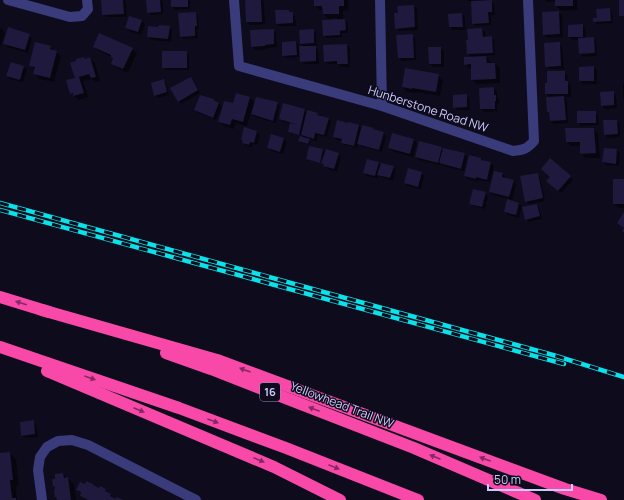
<svg xmlns="http://www.w3.org/2000/svg" width="624" height="500" font-family="Manrope,sans-serif">
	<rect width="100%" height="100%" fill="#0e0c1c"/>
	<g fill="#0007">
		<path d="M107,0H124L126,2L127,17H106L103,14Z"/>
		<path d="M147,0H161L163,2V14L151,15L148,12Z"/>
		<path d="M172,0H196H190V9L175,10L172,7Z"/>
		<path d="M246,0H262L264,2L265,24L250,25L247,22Z"/>
		<path d="M315,0H348L349,10L343,11V20H345L348,23V33H342V37L327,38L324,35L337,20V18L328,19L324,14L323,10H320L315,6Z"/>
		<path d="M467,0H491L494,4L495,15H491V25L476,26L473,23L472,1H468Z"/>
		<path d="M546,0H577L578,10L561,11L556,6V1L547,2Z"/>
		<path d="M414,6L417,9L418,30L399,31L396,28L399,14Z"/>
		<path d="M609,9L612,12L613,23L597,24L594,21Z"/>
		<path d="M289,11L295,16L296,26H279L276,23Z"/>
		<path d="M559,12L562,15L563,37L547,38L544,35Z"/>
		<path d="M195,13L198,16L199,29H197L198,38L183,39L181,36Z"/>
		<path d="M462,14L465,17V30H453L450,27Z"/>
		<path d="M130,17L142,21L145,24L141,35L129,31L126,28Z"/>
		<path d="M583,25L585,28L586,39L593,38L596,41L597,56L583,57L580,54V40H572L569,37Z"/>
		<path d="M169,27L172,30L171,42L151,40L148,37Z"/>
		<path d="M0,28L5,32L1,45H0Z"/>
		<path d="M482,29L485,32V38L491,37L494,40L495,55L485,56L491,62V64H495L500,68V83L477,84L472,80V69H470L465,64L472,58L468,54Z"/>
		<path d="M273,30L276,33L277,47L268,48V49L255,50L252,47Z"/>
		<path d="M313,30L316,33L317,46H315L318,50L319,64H304L301,61L300,57L286,58L283,55L296,42L299,45V47H304L301,44Z"/>
		<path d="M29,35L32,38L28,53L7,47L4,44Z"/>
		<path d="M397,36H412L415,38L416,60L402,61L399,58Z"/>
		<path d="M559,43L562,46L564,69H549L546,66Z"/>
		<path d="M347,45L350,48V67H341L338,64H328L325,61Z"/>
		<path d="M50,47L61,56L54,82L39,79L35,74V70L30,65Z"/>
		<path d="M94,47L132,49L137,53L128,73L117,68L112,63L114,59L112,57L99,51Z"/>
		<path d="M441,48L444,51V67H433L430,64Z"/>
		<path d="M186,52L189,55V70H166L163,67Z"/>
		<path d="M90,58L95,63L100,81L96,82L92,79L83,81L88,97L79,100L71,93L76,79L78,62Z"/>
		<path d="M24,67L27,70L23,82L10,79L7,76Z"/>
		<path d="M594,67L597,70V84H583L580,81Z"/>
		<path d="M564,72L567,75L568,82L571,85V97H564L567,100L568,123L554,124L551,121L550,114L548,112L550,98L546,94V84Z"/>
		<path d="M438,75L443,80L440,96L417,92L416,93L407,92L403,87Z"/>
		<path d="M191,78L194,81L200,93L181,104L178,101Z"/>
		<path d="M163,80L166,83L169,95L158,98L155,95Z"/>
		<rect x="623" y="83" width="1" height="15"/>
		<path d="M494,88L497,91V97L499,99V104H497V111L484,112L481,109Z"/>
		<path d="M613,92L616,95L617,108L605,109L602,106Z"/>
		<path d="M466,95L469,98L470,110H457L454,107Z"/>
		<path d="M249,97L255,103H277L280,106L276,123L255,117L251,113L247,126L236,123L234,129L224,126L219,122L234,104Z"/>
		<path d="M215,102L219,104L222,107L216,120L198,113L195,110Z"/>
		<path d="M305,110L308,113L317,114L320,116L328,118L331,121L327,137L318,135L317,141L311,140L309,145L300,142L299,141L305,139L300,134V135L290,133L289,132L291,124L283,122L280,119Z"/>
		<path d="M595,112L598,115L599,125L581,126L578,123Z"/>
		<path d="M617,121L620,124V137L608,138L605,135Z"/>
		<path d="M349,123L359,126L362,128L363,126L373,129L375,131L383,133L386,136L382,152L361,146L358,144L357,148L345,145L342,142V141L337,140L334,137L349,124Z"/>
		<path d="M593,129L598,133L600,158H586L581,154V146H571L566,141Z"/>
		<path d="M257,132L260,135L257,145L253,144L252,147L246,146L243,143V141L242,139Z"/>
		<path d="M392,134L414,140L417,143L413,157L392,151L389,148Z"/>
		<path d="M284,139L287,142L283,154L271,151L268,148Z"/>
		<path d="M310,147L323,150L326,153L338,154L341,157L337,172L328,169L325,166V163L309,159V161L307,159Z"/>
		<path d="M441,148L443,150L464,154L467,157L464,171L443,166L441,164L440,165L419,160L416,157Z"/>
		<path d="M617,150L620,153L619,166L606,165L603,162Z"/>
		<path d="M481,159L483,161L491,163L494,166L490,182L479,180V182L468,179L465,176Z"/>
		<path d="M378,163L381,165L393,167L396,170L393,181L381,177L379,175L378,178L367,176L364,173Z"/>
		<path d="M495,172L503,174L506,177L505,179L513,181L516,184L512,202L519,204L522,206L519,218L508,215L505,212L509,199L493,195L490,192Z"/>
		<path d="M421,173L424,176L421,189L408,186L405,183Z"/>
		<path d="M537,174L540,177L545,201L529,204L526,201Z"/>
		<path d="M551,177H570L573,180L561,193L550,184Z"/>
		<path d="M624,180V208H619L614,204Z"/>
		<path d="M485,193L488,196L485,209L473,206L470,203Z"/>
		<path d="M537,205L539,208L542,219L529,222L526,219Z"/>
		<path d="M33,421L36,424L38,437L25,438L22,436Z"/>
		<path d="M10,453L16,459L19,486H16L17,500H0V454Z"/>
		<path d="M63,474L74,484L76,500H58L55,497L56,488L54,486L56,479Z"/>
		<path d="M85,485H93L96,488L105,490L116,500H85L81,496L82,494L77,490Z"/>
	</g>
	<g fill="#1e193d">
		<path d="M101,0H123L124,14L102,15Z"/>
		<path d="M146,0H160L161,12L147,13Z"/>
		<rect x="171" y="0" width="17" height="7"/>
		<path d="M245,0H261L262,22H246Z"/>
		<path d="M314,0H344V6H339V14H323L322,6H314Z"/>
		<path d="M492,0V12H488L489,23L472,24L471,1Z"/>
		<rect x="555" y="0" width="18" height="6"/>
		<rect x="619" y="0" width="5" height="16"/>
		<path d="M414,5L415,27L395,29L394,13H398L397,6Z"/>
		<path d="M610,8L611,21L593,22V18H597L596,9Z"/>
		<path d="M275,10H289V12H293V23L276,24Z"/>
		<path d="M559,11L560,34L543,35L542,12Z"/>
		<path d="M196,12L197,26H195V36L180,37L178,13Z"/>
		<path d="M462,13L463,27H449L448,14Z"/>
		<path d="M129,16L142,20L138,32L125,28Z"/>
		<path d="M345,19L346,30L340,31V35L323,36L322,20Z"/>
		<path d="M583,24V37H568V25Z"/>
		<path d="M159,25L170,26L168,39L147,37L148,26L158,27Z"/>
		<path d="M8,27L30,34L25,50L3,44Z"/>
		<path d="M482,28L483,37L492,36L493,53L467,54L466,40H468L467,29Z"/>
		<path d="M274,29V44L265,45V46L251,47L250,30Z"/>
		<path d="M314,29V43L300,44L299,30Z"/>
		<path d="M99,33L133,48L123,69L111,64L113,58L111,57V55L93,47Z"/>
		<path d="M413,34L414,58H398L396,35Z"/>
		<path d="M594,37L595,53L579,54L578,38Z"/>
		<path d="M296,41L297,55L282,56V42Z"/>
		<path d="M35,42L51,46L50,49L57,51L50,78L33,74L35,67L29,66Z"/>
		<path d="M560,42L561,66L545,67L544,43Z"/>
		<path d="M347,44L348,64H337V61L324,62L323,45Z"/>
		<path d="M299,46H316V61L300,62Z"/>
		<path d="M428,47H441V64H429Z"/>
		<rect x="162" y="51" width="25" height="17"/>
		<path d="M486,56L487,63H495L496,79L471,80V64L464,65V57Z"/>
		<path d="M84,57L85,59L90,57L96,77L91,78L89,74L79,77L84,93L73,96V93L70,94L66,80L75,78L70,63L76,61V59Z"/>
		<path d="M11,62L24,66L20,80L6,76Z"/>
		<path d="M594,66V81H579V67Z"/>
		<path d="M405,68L439,74L436,92L412,88V89L402,87Z"/>
		<path d="M547,71H565V81H568V94H545V83H547Z"/>
		<path d="M191,77L198,90L178,102L170,88Z"/>
		<path d="M164,79L167,92L154,96L151,83Z"/>
		<path d="M494,87V95H496V101H495V109H480L479,88Z"/>
		<path d="M614,91V105L601,106L600,92Z"/>
		<path d="M236,93L250,97L243,122L232,119L230,125L218,122L224,101L233,103Z"/>
		<path d="M467,94V107L453,108V95Z"/>
		<path d="M200,95L214,99L213,100L219,103L213,118L194,110Z"/>
		<path d="M564,96L566,120L550,121L549,112H547L546,97Z"/>
		<path d="M256,97L278,102L273,121L251,114Z"/>
		<path d="M283,103L305,109L299,135L288,132L290,123L298,125L279,119Z"/>
		<path d="M307,110L318,113L317,115L329,118L324,135L315,133L314,139L301,135Z"/>
		<rect x="577" y="111" width="19" height="12"/>
		<path d="M337,120L348,123L349,122L359,125L354,146L341,143L342,139L333,137Z"/>
		<path d="M603,120H617L618,134L604,135Z"/>
		<path d="M362,125L374,128L373,129L384,132L379,150L357,144Z"/>
		<path d="M244,127L257,131L254,143L250,142L249,145L242,143L243,140H241Z"/>
		<path d="M565,128H594L596,153L580,154V142H566Z"/>
		<path d="M392,133L414,139L410,154L388,148Z"/>
		<path d="M271,134L284,138L280,152L267,148Z"/>
		<path d="M300,136L310,139L308,144L298,141Z"/>
		<path d="M419,141L442,147L438,163L415,157Z"/>
		<path d="M309,146L323,149L320,163L306,159Z"/>
		<path d="M443,148L465,153L461,169L439,163Z"/>
		<path d="M604,148L617,149L616,164L602,162Z"/>
		<path d="M326,149L339,153L334,169L323,166L324,164L321,163Z"/>
		<path d="M469,155L481,158V160L491,162L487,180L476,177V179L464,176Z"/>
		<path d="M550,158L571,176L558,191L546,181L550,177L541,169Z"/>
		<path d="M367,159L379,162L375,176L363,173Z"/>
		<path d="M381,163L394,166L390,178L377,175Z"/>
		<path d="M408,168L422,172L418,187L404,183Z"/>
		<path d="M494,171L503,173L502,177L514,180L509,197L489,192Z"/>
		<path d="M538,173L543,198L525,202L520,176Z"/>
		<rect x="613" y="179" width="11" height="25"/>
		<path d="M473,189L486,192L482,207L469,204Z"/>
		<path d="M507,199L519,203L516,215L504,212Z"/>
		<path d="M537,204L540,216L525,220L522,207Z"/>
		<path d="M624,212V233L622,231L624,228L617,223Z"/>
		<path d="M34,420L35,434L21,436L20,422Z"/>
		<path d="M10,452L13,480H10L12,498H16V500H0V453Z"/>
		<path d="M63,473L64,478L68,477L71,500H57L56,497H55L54,489H55V486L53,487L52,479H55V474Z"/>
		<path d="M86,481L93,484V485L99,488L100,486L106,489L105,491L111,494L110,496L116,499L117,497L123,500H88L80,496L81,492L76,490L80,482L85,484Z"/>
	</g>
	<g fill="none" stroke-linecap="round" stroke-linejoin="round">
		<g stroke="#393b7a" stroke-width="10">
			<path d="M8,0L70,17L82,16L88,9L87,0"/>
			<path d="M234,0L239,66L382,106L513,151C523,150 527,149 534,141L528,0"/>
			<path d="M380,0L382,106"/>
			<path d="M42,500L38,470L40,457L47,447L58,441L72,440L88,445L196,500"/>
		</g>
		<g stroke="#f849a9" stroke-width="12">
			<path d="M0,297L49,312"/>
			<path d="M42,310L217,360L565,489L601,500"/>
			<path d="M0,347L179,408L286,448L418,500"/>
			<path d="M166,353L211,369L414,448L535,500"/>
			<path d="M47,371L274,467L340,500"/>
		</g>
		<g stroke="#09e2ea" stroke-width="4.5">
			<g id="rail">
				<path d="M0,203L553,355L624,377"/>
				<path d="M0,210L564,364"/>
			</g>
		</g>
		<use href="#rail" stroke="#0e0c1c" stroke-width="3" stroke-dasharray="9" stroke-linecap="butt"/>
	</g>
	<defs><path id="oneway-solid" d="M-6-.8H1V-3.2L6.5 0L1 3.2V.8H-6Z"/></defs>
	<g fill="#832a62">
		<use href="#oneway-solid" transform="translate(21 303) rotate(-163)"/>
		<use href="#oneway-solid" transform="translate(245 370) rotate(-160)"/>
		<use href="#oneway-solid" transform="translate(90 378) rotate(19)"/>
		<use href="#oneway-solid" transform="translate(314 409) rotate(-159)"/>
		<use href="#oneway-solid" transform="translate(139 410) rotate(23)"/>
		<use href="#oneway-solid" transform="translate(213 421) rotate(20)"/>
		<use href="#oneway-solid" transform="translate(435 457) rotate(-157)"/>
		<use href="#oneway-solid" transform="translate(485 459) rotate(-160)"/>
		<use href="#oneway-solid" transform="translate(259 460) rotate(23)"/>
		<use href="#oneway-solid" transform="translate(334 467) rotate(22)"/>
	</g>
	<g text-anchor="middle" stroke-width="3" stroke-linejoin="round" paint-order="stroke">
		<rect fill="#0e0c1c" stroke="#9391ba" stroke-width="1" x="260" y="383" width="20" height="18" rx="3"/>
		<g font-size="11" font-weight="bold" fill="#cccafd">
			<text x="270" y="396">16</text>
		</g>
		<g font-size="12" fill="#cccafd" stroke="#0e0c1c">
			<text transform="translate(428 109) rotate(18)" y="4">Hunberstone Road NW</text>
			<text transform="translate(342 405) rotate(21)" y="4">Yellowhead Trail NW</text>
		</g>
	</g>
	<path d="M488 484v6h84v-6" fill="none" stroke="#cccafd" stroke-width="2"/>
	<text x="494" y="484" font-size="12" fill="#cccafd" stroke="#0e0c1c" stroke-width="3" paint-order="stroke">50 m</text>
</svg>
